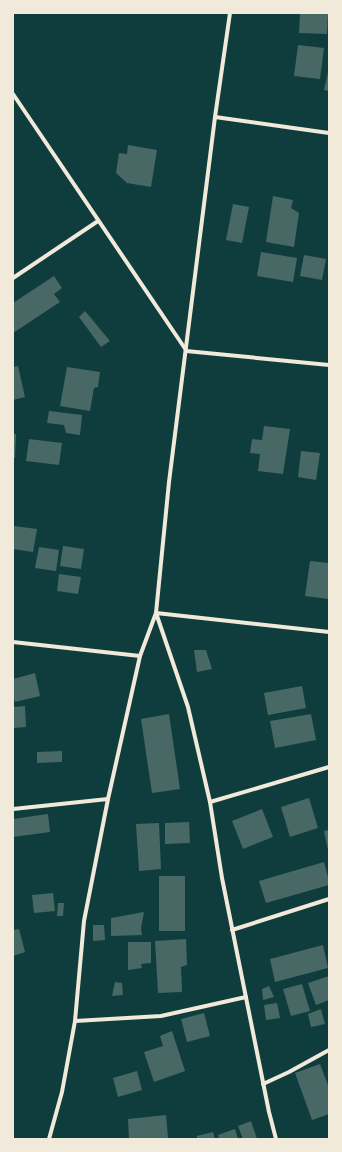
<svg xmlns="http://www.w3.org/2000/svg" width="342" height="1152" font-family="Jost,sans-serif">
	<rect width="100%" height="100%" fill="#0f3d3e"/>
	<g fill="#486865">
		<path d="M300,13H328L327,34L299,33Z"/>
		<path d="M298,45L324,48L320,79L294,76Z"/>
		<path d="M328,72L329,91L324,90Z"/>
		<path d="M128,145L157,150L151,187L127,183L116,173L119,153L127,154Z"/>
		<path d="M273,196L293,200L291,208L299,213L294,247L266,242Z"/>
		<path d="M233,204L249,207L242,243L226,240Z"/>
		<path d="M261,252L297,258L293,282L257,276Z"/>
		<path d="M304,255L326,259L322,280L300,276Z"/>
		<path d="M54,276L62,288L54,294L60,302L13,333V303Z"/>
		<path d="M85,311L110,341L101,347L79,317Z"/>
		<path d="M18,366L25,397L13,400V367Z"/>
		<path d="M67,367L100,372L98,387L94,388L90,411L60,406Z"/>
		<path d="M49,411L82,415L80,435L66,433L64,425L47,423Z"/>
		<path d="M264,426L290,429L283,474L258,471L260,454L250,453L252,439L262,440Z"/>
		<path d="M13,434H16L15,458H13Z"/>
		<path d="M29,439L62,443L59,465L26,461Z"/>
		<path d="M301,451L320,453L316,480L298,477Z"/>
		<path d="M14,526L37,529L33,552L13,549V534Z"/>
		<path d="M63,546L84,549L81,569L60,566Z"/>
		<path d="M39,547L59,550L56,571L35,568Z"/>
		<path d="M310,561L329,563L328,599L305,596Z"/>
		<path d="M59,574L81,577L78,594L57,591Z"/>
		<path d="M194,650H206L212,669L197,672Z"/>
		<path d="M35,673L40,696L15,702L13,695V679Z"/>
		<path d="M302,686L306,708L268,715L264,693Z"/>
		<path d="M25,706L26,727L13,728V707Z"/>
		<path d="M169,714L180,789L152,793L141,719Z"/>
		<path d="M311,714L316,740L275,748L270,721Z"/>
		<path d="M62,751V762L37,763V752Z"/>
		<path d="M309,798L318,828L290,837L281,807Z"/>
		<path d="M262,809L273,837L243,849L232,821Z"/>
		<path d="M48,814L50,832L13,837V819Z"/>
		<path d="M189,822L190,843L165,844V823Z"/>
		<path d="M159,823L161,869L139,871L136,824Z"/>
		<path d="M329,830V850H328L324,831Z"/>
		<path d="M324,862L329,881V885L266,903L259,881Z"/>
		<rect x="159" y="876" width="26" height="55"/>
		<path d="M53,893L55,911L34,913L32,895Z"/>
		<path d="M58,903H64L63,916H57Z"/>
		<path d="M144,912L141,928L142,935L111,936V918Z"/>
		<path d="M93,925H104L105,940L93,941Z"/>
		<path d="M19,929L25,952L13,956V930Z"/>
		<path d="M186,939L187,965L181,967L182,992L158,993L155,941Z"/>
		<path d="M128,942H151V963L141,964L142,968L128,970Z"/>
		<path d="M323,945L328,968L275,982L270,959Z"/>
		<path d="M329,976V1000L316,1005L308,983Z"/>
		<path d="M115,982L122,983L123,995L112,996Z"/>
		<path d="M302,984L310,1011L291,1016L283,989Z"/>
		<path d="M269,986L274,997L263,1000L262,989Z"/>
		<path d="M277,1003L280,1018L266,1020L264,1005Z"/>
		<path d="M321,1009L325,1024L311,1027L308,1014Z"/>
		<path d="M204,1013L210,1036L187,1042L181,1019Z"/>
		<path d="M172,1031L185,1071L154,1082L144,1052L163,1046L160,1036Z"/>
		<path d="M320,1064L329,1088V1114L312,1120L295,1073Z"/>
		<path d="M137,1071L142,1090L118,1097L113,1078Z"/>
		<path d="M166,1115L168,1138L129,1139L128,1119Z"/>
		<path d="M251,1121L257,1139H243L238,1126Z"/>
		<path d="M235,1129L238,1139H219L218,1135Z"/>
		<path d="M213,1132L215,1139H197V1136Z"/>
	</g>
	<g fill="none" stroke-linecap="round" stroke-linejoin="round">
		<g stroke="#f1e9da" stroke-width="4">
			<path d="M13,94L186,350"/>
			<path d="M215,117L329,133"/>
			<path d="M13,278L98,221"/>
			<path d="M186,351L329,365"/>
			<path d="M13,642L140,656"/>
			<path d="M210,802L329,767"/>
			<path d="M13,809L108,799"/>
			<path d="M232,930L329,899"/>
			<path d="M75,1021L161,1016L246,997"/>
			<path d="M263,1084L289,1072L329,1050"/>
			<path d="M49,1139L62,1092L75,1021L84,921L108,799L140,656L156,613L169,482L215,117L230,13"/>
			<path d="M276,1139L269,1112L222,878L210,802L188,707L156,613L329,632"/>
		</g>
	</g>
	<rect width="342" height="1152" fill="none" stroke="#f1e9da" stroke-width="28"/>
</svg>
